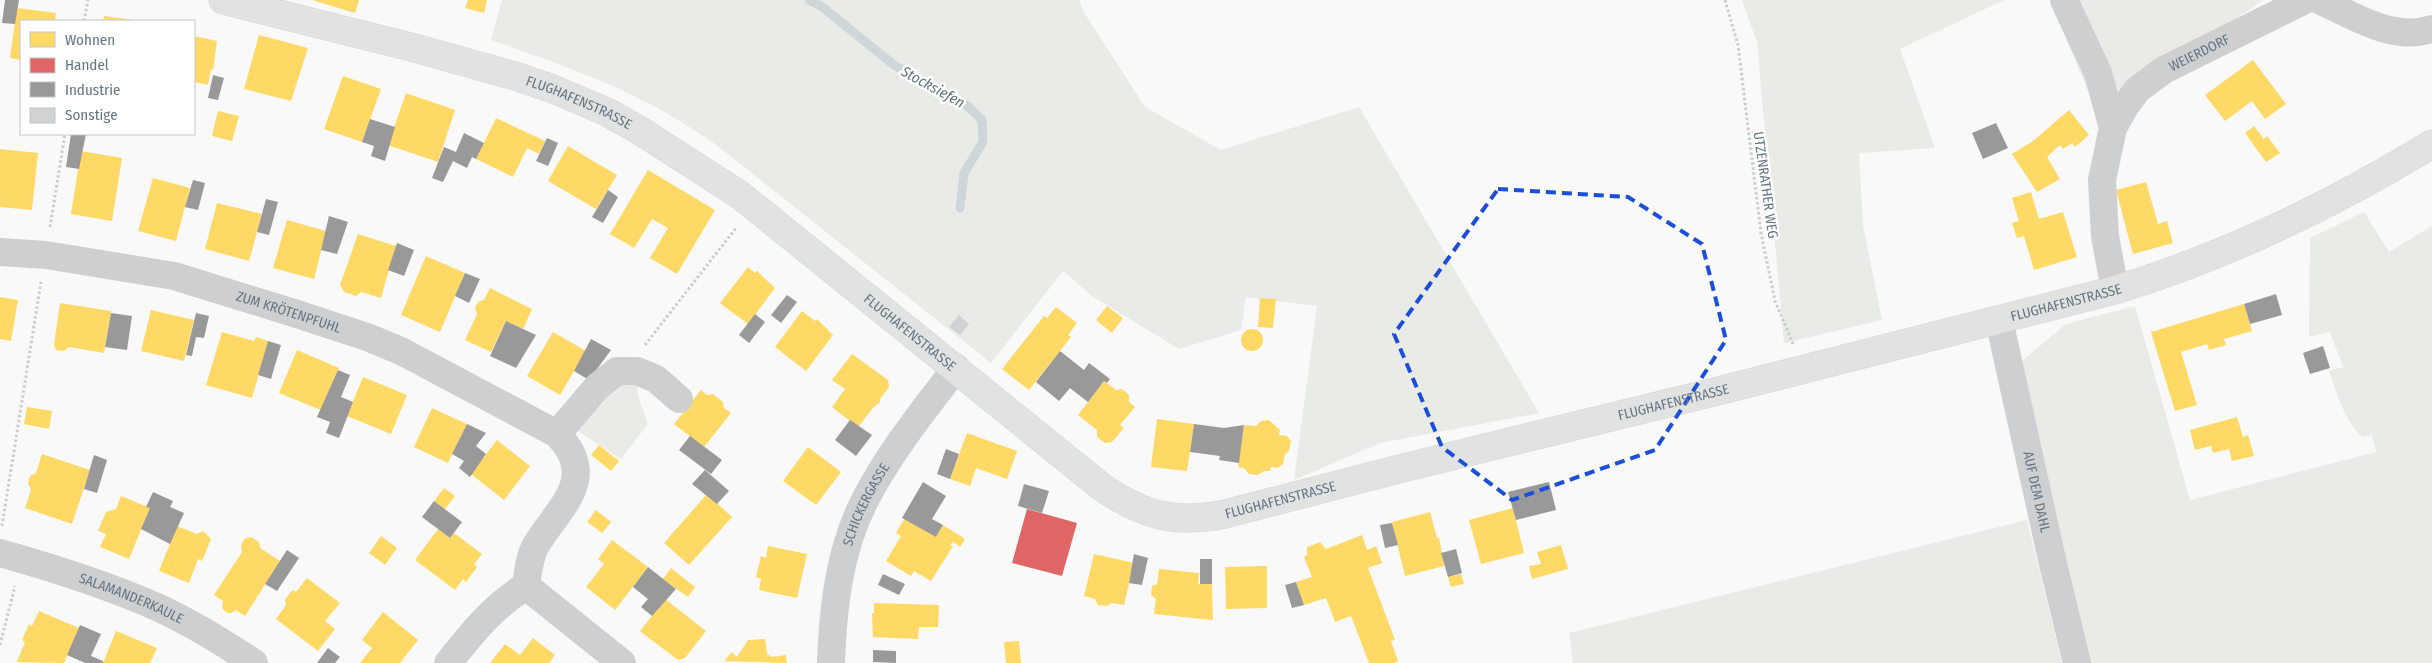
<svg xmlns="http://www.w3.org/2000/svg" width="2432" height="663" font-family="'Fira Sans Condensed',sans-serif">
	<rect width="100%" height="100%" fill="#f9f9f9"/>
	<g fill="#e8ebe6">
		<path d="M502,0H1079L1085,14L1145,107L1221,150L1359,107L1539,413L1380,443L1294,480L1317,306L1246,297L1241,330L1179,349L1092,296L1063,271L991,363L719,147C647,94 574,69 491,40Z"/>
		<path d="M1742,0H2004L1900,49L1935,148L1859,153L1863,225L1882,320L1784,343L1757,42Z"/>
		<path d="M2050,0H2263L2098,115Z"/>
		<path d="M2364,212L2389,252L2432,226V663H2088L2022,361L2066,324L2135,306L2190,500L2376,452L2372,435L2362,437C2344,419 2337,394 2329,371L2343,367L2330,332L2309,337L2310,238Z"/>
		<path d="M608,385H637C637,403 646,411 647,425L621,459L573,428Z"/>
		<path d="M2027,520L2062,663H1573L1569,633Z"/>
	</g>
	<g fill="#ffd966">
		<path d="M312,0H359L355,13Z"/>
		<path d="M468,0H487L484,13L465,8Z"/>
		<path d="M17,8L56,13L55,21H21V60L10,58Z"/>
		<path d="M104,16L134,20V21H103Z"/>
		<path d="M259,35L308,48L291,101L244,89Z"/>
		<path d="M194,36L217,41L213,70L211,69L208,85L194,82Z"/>
		<path d="M2253,60L2286,104L2265,119L2252,101L2225,121L2205,95Z"/>
		<path d="M343,76L381,89L362,142L324,129Z"/>
		<path d="M406,93L455,110L438,162L388,145Z"/>
		<path d="M2069,110L2089,135L2075,147L2072,143L2063,149L2060,145L2047,157L2060,179L2037,192L2012,154L2033,141Z"/>
		<path d="M218,111L239,116L232,141L212,136Z"/>
		<path d="M496,118L545,141L539,154L527,148L513,177L476,159Z"/>
		<path d="M2254,126L2264,139L2267,136L2280,153L2266,162L2245,133Z"/>
		<path d="M568,146L617,175L596,209L548,181Z"/>
		<path d="M0,149L38,153L32,210L0,207Z"/>
		<path d="M81,151L122,158L112,221L71,214Z"/>
		<path d="M648,170L715,210L677,274L650,258L668,228L652,219L634,248L610,234Z"/>
		<path d="M153,178L190,188L176,241L138,231Z"/>
		<path d="M2146,182L2158,224L2167,221L2173,243L2133,254L2116,190Z"/>
		<path d="M2031,192L2039,219L2063,212L2077,257L2034,270L2024,236L2017,238L2012,223L2019,221L2012,198Z"/>
		<path d="M217,203L262,214L249,261L205,249Z"/>
		<path d="M287,220L326,231L314,279L273,268Z"/>
		<path d="M358,234L396,246L381,298L361,292L356,296L344,292L340,285Z"/>
		<path d="M426,256L465,273L440,332L401,315Z"/>
		<path d="M748,267L755,273L757,271L775,288L748,324L720,303Z"/>
		<path d="M490,288L532,309L523,329L506,321L491,352L465,340L477,314L475,308L478,302L484,300Z"/>
		<path d="M0,297L18,300L11,341L0,339Z"/>
		<path d="M1260,298L1276,299L1273,328L1258,327Z"/>
		<path d="M60,303L111,311L104,353L69,347L64,351L56,350L54,345Z"/>
		<path d="M2244,304L2252,331L2224,339L2226,345L2209,350L2207,344L2181,352L2197,405L2175,411L2151,332Z"/>
		<path d="M1107,306L1123,318L1112,333L1096,320Z"/>
		<path d="M1056,307L1077,323L1068,335L1071,337L1029,390L1002,369L1044,316L1047,318Z"/>
		<path d="M151,310L194,320L184,361L141,351Z"/>
		<path d="M802,311L815,321L817,319L833,335L806,371L775,347Z"/>
		<circle cx="1252" cy="340" r="11"/>
		<path d="M222,332L254,341L256,337L268,341L252,398L206,385Z"/>
		<path d="M553,332L586,351L560,395L527,376Z"/>
		<path d="M297,350L339,368L321,410L279,393Z"/>
		<path d="M852,354L888,380L889,387L880,399V402L873,408L858,427L832,407L845,389L832,380Z"/>
		<path d="M363,377L407,395L391,434L347,416Z"/>
		<path d="M1104,381L1116,390L1122,389L1129,395V402L1135,407L1120,425L1124,428L1112,442L1105,443L1097,437V430L1078,415Z"/>
		<path d="M701,390L707,395L713,394L723,402L724,408L731,413L704,447L674,424Z"/>
		<path d="M27,407L52,411L49,429L24,424Z"/>
		<path d="M432,408L467,424L448,463L414,447Z"/>
		<path d="M2237,417L2243,437L2248,435L2254,456L2232,461L2229,449L2213,453L2211,446L2195,450L2190,430Z"/>
		<path d="M1157,419L1194,424L1187,471L1151,467Z"/>
		<path d="M1269,420L1280,430L1279,435L1287,436L1291,441L1289,451L1285,454L1283,464L1278,468L1271,467L1270,471H1264L1258,475L1249,474L1244,468L1238,467L1244,425L1256,426L1261,421Z"/>
		<path d="M967,433L1017,451L1007,479L976,468L970,486L950,479Z"/>
		<path d="M497,440L530,466L504,500L471,474Z"/>
		<path d="M599,445L619,461L611,471L591,455Z"/>
		<path d="M808,447L841,472L816,505L783,481Z"/>
		<path d="M42,454L90,470L72,524L25,508L31,490L28,483L30,476L36,473Z"/>
		<path d="M444,488L455,496L445,509L434,501Z"/>
		<path d="M707,494L732,517L689,565L664,543Z"/>
		<path d="M121,496L150,508L129,559L100,547L106,534L98,531L106,512L116,509Z"/>
		<path d="M1513,508L1524,553L1481,564L1469,520Z"/>
		<path d="M596,510L611,522L602,533L587,522Z"/>
		<path d="M1430,512L1437,538L1439,537L1444,566L1405,576L1392,522Z"/>
		<path d="M905,518L936,537L943,525L965,539L960,547L953,542L950,545L953,546L931,581L914,571L911,576L886,561L901,536L896,533Z"/>
		<path d="M177,526L197,534L203,531L211,539L202,561L198,559L189,583L159,571Z"/>
		<path d="M438,529L450,538L454,533L482,554L474,564L477,567L466,582L463,579L455,590L415,560Z"/>
		<path d="M1362,535L1367,550L1376,546L1382,563L1368,568L1395,640L1391,641L1398,661L1394,663H1369L1351,616L1335,622L1326,598L1304,605L1296,582L1312,577L1304,557L1307,555V547L1320,542L1326,549Z"/>
		<path d="M381,536L397,548L385,565L369,553Z"/>
		<path d="M251,537L259,542L260,548L280,561L245,616L236,610L232,613H227L222,608L223,601L214,595L242,552L241,546L244,539Z"/>
		<path d="M612,540L648,567L615,610L586,587L604,564L598,559Z"/>
		<path d="M1561,545L1568,569L1532,579L1529,566L1541,564L1537,552Z"/>
		<path d="M768,546L807,554L797,598L759,590L761,579L756,577L761,556L766,558Z"/>
		<path d="M1094,554L1134,563L1124,605L1112,603L1107,606L1098,605L1095,599L1084,596Z"/>
		<path d="M1267,566V608L1226,609L1225,567Z"/>
		<path d="M671,568L695,587L688,597L663,579Z"/>
		<path d="M1159,569L1199,573L1198,584H1212L1213,620L1154,614L1156,599L1151,595L1152,586L1157,584Z"/>
		<path d="M1461,574L1464,584L1451,587L1448,577Z"/>
		<path d="M307,578L340,603L325,621L335,629L318,651L276,619L286,605L285,600L292,590L296,592Z"/>
		<path d="M665,599L706,631L685,658L678,660L640,631Z"/>
		<path d="M874,603L939,605L938,627H919L918,639L873,637L872,613H874Z"/>
		<path d="M39,611L79,628L64,663L17,662L25,642L22,640L29,624L32,626Z"/>
		<path d="M383,612L418,640L400,663H360L372,648L362,640Z"/>
		<path d="M116,631L157,648L150,663H103Z"/>
		<path d="M533,638L555,655L549,663H490L505,644L520,655Z"/>
		<path d="M765,639L767,654L772,657L786,655L787,663L724,661L732,652L737,657L748,640Z"/>
		<path d="M1019,641L1021,663H1006L1004,642Z"/>
	</g>
	<path fill="#e06666" d="M1027,509L1077,523L1062,576L1012,563Z"/>
	<g fill="#999">
		<path d="M5,0H19L15,24L2,23Z"/>
		<path d="M213,75L224,78L218,100L208,98Z"/>
		<path d="M370,119L395,127L385,161L371,156L374,146L362,142Z"/>
		<path d="M1996,123L2008,148L1983,159L1972,133Z"/>
		<path d="M464,133L484,143L476,159L472,157L467,168L453,161L443,182L432,178L444,147L456,152Z"/>
		<path d="M71,134H86L79,169L66,167Z"/>
		<path d="M547,138L558,143L548,166L536,161Z"/>
		<path d="M193,180L205,183L198,210L185,207Z"/>
		<path d="M608,190L618,197L603,223L592,217Z"/>
		<path d="M266,199L278,202L269,235L257,232Z"/>
		<path d="M329,216L348,222L337,254L321,250Z"/>
		<path d="M397,243L414,250L404,276L388,270Z"/>
		<path d="M465,273L480,279L469,303L455,296Z"/>
		<path d="M2276,294L2282,315L2250,324L2244,304Z"/>
		<path d="M787,295L797,302L781,323L771,315Z"/>
		<path d="M111,313L132,316L127,350L105,347Z"/>
		<path d="M196,313L209,316L204,338L196,337L192,356L186,355Z"/>
		<path d="M755,314L765,322L749,343L739,335Z"/>
		<path d="M506,321L536,335L516,368L490,356Z"/>
		<path d="M591,339L611,350L589,380L574,371Z"/>
		<path d="M268,341L281,345L271,379L258,375Z"/>
		<path d="M2323,346L2330,368L2310,374L2303,353Z"/>
		<path d="M1060,351L1084,370L1089,363L1110,379L1107,383L1104,381L1088,402L1070,388L1059,401L1036,382Z"/>
		<path d="M338,370L350,375L341,397L353,402L339,438L326,433L330,422L317,417Z"/>
		<path d="M850,420L872,435L856,456L835,440Z"/>
		<path d="M467,424L486,433L476,446L486,454L470,477L459,468L464,461L452,454Z"/>
		<path d="M1194,424L1224,428L1244,425L1239,463L1219,460L1220,456L1190,452Z"/>
		<path d="M690,436L722,460L711,474L679,450Z"/>
		<path d="M946,449L959,454L950,479L937,474Z"/>
		<path d="M94,455L107,460L97,493L84,489Z"/>
		<path d="M705,470L729,491L717,504L692,484Z"/>
		<path d="M923,482L946,496L932,519L943,525L936,537L902,518Z"/>
		<path d="M1549,482L1556,510L1516,520L1508,492Z"/>
		<path d="M1024,484L1049,491L1042,513L1018,506Z"/>
		<path d="M153,492L173,501L170,507L184,513L170,544L141,529L150,508L146,507Z"/>
		<path d="M434,501L462,522L450,538L422,517Z"/>
		<path d="M1392,523L1398,545L1385,548L1380,525Z"/>
		<path d="M1456,549L1462,573L1448,577L1441,553Z"/>
		<path d="M287,550L299,558L277,591L265,584Z"/>
		<path d="M1134,554L1148,558L1142,585L1129,583Z"/>
		<rect x="1200" y="559" width="12" height="25"/>
		<path d="M648,567L676,589L652,616L641,607L648,599L633,587Z"/>
		<path d="M883,574L905,584L899,595L878,585Z"/>
		<path d="M1296,582L1304,605L1292,608L1285,585Z"/>
		<path d="M80,625L101,634L91,656L103,661V663H85L67,655Z"/>
		<path d="M328,648L340,657L335,663H317Z"/>
		<path d="M873,650L896,651V663L873,662Z"/>
	</g>
	<g fill="none" stroke-linecap="round" stroke-linejoin="round">
		<path stroke="#ced6d9" stroke-width="9" d="M809,0L821,6L894,65L969,107L982,120L983,142L964,173L960,208"/>
	</g>
	<path fill="#d0d2d3" d="M959,315L969,324L960,335L949,327Z"/>
	<g fill="none" stroke-linecap="round" stroke-linejoin="round">
		<g stroke="#d5d6d7" stroke-width="29">
			<g id="major">
				<path id="s6" d="M223,0L411,47L515,76L553,89L607,112L639,130L740,195L1103,488C1145,516 1175,524 1225,514L1399,469L1718,391L2115,290C2227,256 2332,205 2432,144"/>
			</g>
		</g>
		<g stroke="#cbcccd" stroke-width="3" stroke-dasharray="2.5 2.5" stroke-linecap="butt">
			<path d="M1725,0L1738,45L1761,233L1775,301L1793,344"/>
			<path d="M84,21L88,0"/>
			<path d="M50,227L65,134"/>
			<path d="M645,345L736,228"/>
			<path d="M2,526L41,282"/>
			<path d="M0,645L15,586"/>
		</g>
		<g stroke="#cecfd0" stroke-width="28">
			<path d="M2064,0L2098,73L2113,128"/>
			<path d="M2319,0C2354,16 2393,42 2432,29"/>
			<path id="s1" d="M0,252L46,255L174,276L297,314L367,337L401,351L557,434C600,478 559,507 536,545C529,557 528,573 526,586"/>
			<path id="s2" d="M2115,290L2105,236L2102,180L2113,128L2124,108L2137,90L2164,70L2305,0"/>
			<path id="s3" d="M1999,320L2053,564L2077,663"/>
			<path d="M557,434L597,387L617,371H637L656,379L679,399"/>
			<path id="s4" d="M0,553C53,568 108,585 159,608C192,623 224,643 254,663"/>
			<path d="M526,586L622,663"/>
			<path d="M448,663C473,632 492,607 526,586"/>
			<path id="s5" d="M831,663C833,608 839,550 865,500C889,453 924,410 956,368"/>
		</g>
		<use href="#major" stroke="#e1e2e2" stroke-width="28"/>
	</g>
	<path fill="none" stroke="#1d4ed8" stroke-width="4" stroke-dasharray="10 6" stroke-linejoin="round" d="M1498,189L1628,197L1702,244L1726,340L1655,450L1512,500L1442,447L1394,334Z"/>
	<g text-anchor="middle" stroke-width="5" stroke-linejoin="round" paint-order="stroke">
		<g font-size="14" fill="#657683" stroke="#fff">
			<text dy="5" stroke="none"><textPath href="#s2" startOffset="282">WEIERDORF</textPath></text>
			<text dy="5" stroke="none"><textPath href="#s6" startOffset="371">FLUGHAFENSTRASSE</textPath></text>
			<text transform="translate(1766 185) rotate(82)" y="5">UTZENRATHER WEG</text>
			<text dy="5" stroke="none"><textPath href="#s6" startOffset="2020">FLUGHAFENSTRASSE</textPath></text>
			<text dy="5" stroke="none"><textPath href="#s1" startOffset="296">ZUM KRÖTENPFUHL</textPath></text>
			<text dy="5" stroke="none"><textPath href="#s6" startOffset="776">FLUGHAFENSTRASSE</textPath></text>
			<text dy="5" stroke="none"><textPath href="#s6" startOffset="1615">FLUGHAFENSTRASSE</textPath></text>
			<text dy="5" stroke="none"><textPath href="#s3" startOffset="176">AUF DEM DAHL</textPath></text>
			<text dy="5" stroke="none"><textPath href="#s6" startOffset="1210">FLUGHAFENSTRASSE</textPath></text>
			<text dy="5" stroke="none"><textPath href="#s5" startOffset="164">SCHICKERGASSE</textPath></text>
			<text dy="5" stroke="none"><textPath href="#s4" startOffset="139">SALAMANDERKAULE</textPath></text>
		</g>
		<g font-size="15" font-style="italic" fill="#60757c" stroke="#fff">
			<text transform="translate(933 87) rotate(29)" y="5">Stocksiefen</text>
		</g>
	</g>
	<rect x="20" y="20" width="175" height="115" fill="#ffffff" stroke="#c1c8cd"/>
	<rect x="30" y="32" width="25" height="15" fill="#ffd966" stroke="#c1c8cd"/>
	<text x="65" y="45" font-size="15" fill="#657683">Wohnen</text>
	<rect x="30" y="58" width="25" height="15" fill="#e06666" stroke="#c1c8cd"/>
	<text x="65" y="70" font-size="15" fill="#657683">Handel</text>
	<rect x="30" y="82" width="25" height="15" fill="#999999" stroke="#c1c8cd"/>
	<text x="65" y="95" font-size="15" fill="#657683">Industrie</text>
	<rect x="30" y="108" width="25" height="15" fill="#d0d2d3" stroke="#c1c8cd"/>
	<text x="65" y="120" font-size="15" fill="#657683">Sonstige</text>
</svg>
